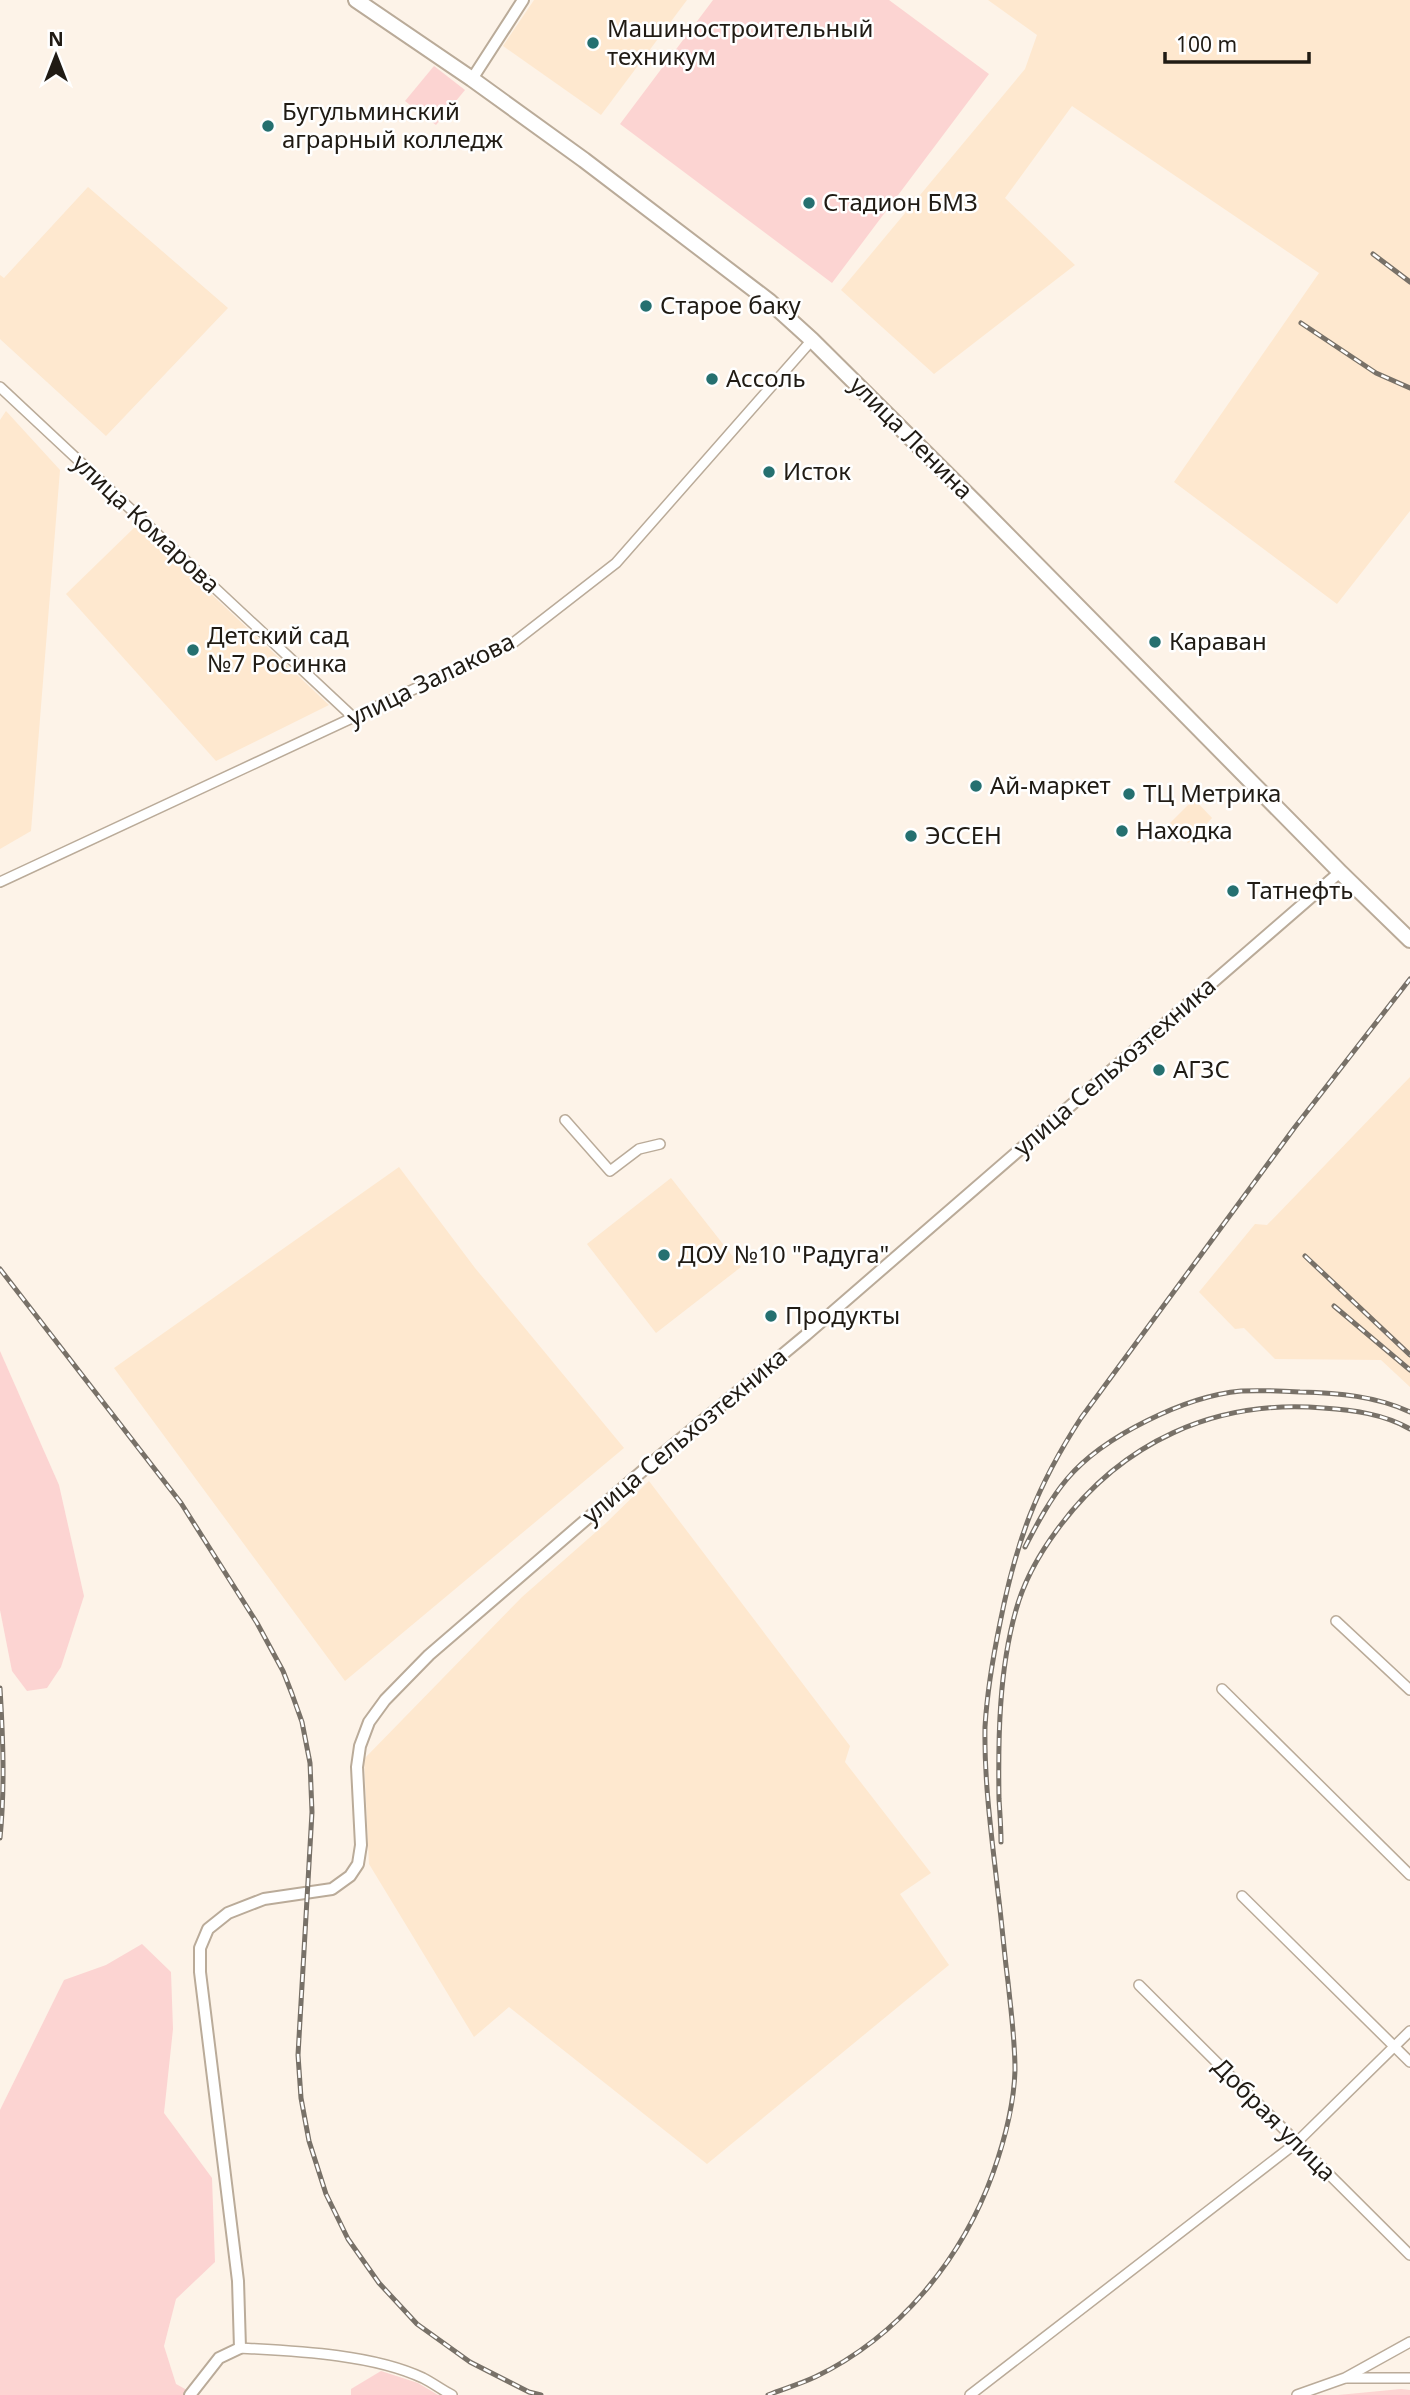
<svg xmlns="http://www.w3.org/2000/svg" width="1410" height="2395" font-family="'Noto Sans',sans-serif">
	<rect width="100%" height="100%" fill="#fdf3e8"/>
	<g fill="#fee8cf">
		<path d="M534,0H687L601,115L503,46Z"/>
		<path d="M988,0H1410V511L1337,604L1174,482L1319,273L1072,106L1005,198L1075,265L934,374L841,290L1025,69L1037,35Z"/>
		<path d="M88,187L228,308L106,436L0,339V275L4,278Z"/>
		<path d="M6,411L60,470L31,831L0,849V420Z"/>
		<path d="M137,525H138L329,705L216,761L66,594Z"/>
		<path d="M1194,799L1212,818L1188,843L1169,824Z"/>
		<path d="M1410,1077V1387L1381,1360L1275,1359L1244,1328L1235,1329L1199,1292L1255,1224L1267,1225Z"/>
		<path d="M399,1167L475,1268L624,1448L345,1681L114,1368Z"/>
		<path d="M671,1178L741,1267L656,1333L587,1244Z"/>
		<path d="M649,1481L850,1746L845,1762L931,1873L900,1894L949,1965L707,2164L509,2007L474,2037L369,1864L364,1759L522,1597L605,1524Z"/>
	</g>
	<g fill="#fcd4d2">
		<path d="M713,0H889L989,74L832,283L620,124Z"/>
		<path d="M434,66L465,90L436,125L405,101Z"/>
		<path d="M0,1351L59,1485L84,1596L61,1667L47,1688L27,1691L12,1671L0,1610Z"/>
		<path d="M142,1944L171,1972L173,2029L164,2113L212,2178L215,2262L176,2299L164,2346L176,2384L196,2395H0V2110L64,1980L106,1965Z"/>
		<path d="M381,2371L418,2383L438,2395H351V2389Z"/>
		<path d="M1401,2389L1410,2390V2395H1338Z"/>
	</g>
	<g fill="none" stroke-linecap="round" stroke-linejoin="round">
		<g stroke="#baab99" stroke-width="12">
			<g id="minor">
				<path d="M0,387L354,718"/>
				<path d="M0,882L513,643L616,563L812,340"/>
				<path d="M565,1120L610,1171L639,1149L660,1144"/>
				<path d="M1336,1621L1410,1690"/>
				<path d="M1222,1689L1410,1875"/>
				<path d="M1242,1896L1410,2062"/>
				<path d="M1139,1985L1410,2255"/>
				<path d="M240,2348C296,2351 372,2354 423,2378C433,2383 442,2390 452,2395"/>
				<path d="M1347,2378H1410"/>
				<path d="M970,2395L1296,2143L1410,2031"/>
				<path d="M1297,2395L1345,2378L1410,2342"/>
			</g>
		</g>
		<g stroke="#baab99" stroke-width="14">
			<g id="tertiary">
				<path d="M472,79L523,0"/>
				<path d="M190,2395L219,2358L240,2348L238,2281L200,1972V1948L208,1929L228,1913L264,1899L332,1889L350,1876L358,1864L361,1845L357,1767L360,1746L369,1722L385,1700L429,1655L654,1461L806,1335L1340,872"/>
			</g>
		</g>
		<g stroke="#baab99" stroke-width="18">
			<path id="primary" d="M356,0L472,79L584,160L769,301L812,340L978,505L1340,872L1410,940"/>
		</g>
		<use href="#minor" stroke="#fff" stroke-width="9"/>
		<use href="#tertiary" stroke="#fff" stroke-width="10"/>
		<use href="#primary" stroke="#fff" stroke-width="14"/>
		<g stroke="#787168" stroke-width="5">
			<g id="rail">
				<path d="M1373,254L1410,282"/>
				<path d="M1301,323L1376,373L1410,388"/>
				<path d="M1305,1256L1410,1355"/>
				<path d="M0,1269L181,1503L257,1623L283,1671L292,1694L302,1722L310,1763L312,1812L298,2055L301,2098L309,2141L326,2194L348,2239L379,2283L417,2324L470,2362L529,2392L541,2395"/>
				<path d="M1334,1306L1410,1370"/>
				<path d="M1025,1547C1037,1524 1050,1499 1067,1479C1103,1436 1186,1396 1241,1391C1261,1390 1281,1391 1300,1392C1338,1393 1376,1396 1410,1412"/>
				<path d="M0,1688C3,1738 5,1788 0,1838"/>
				<path d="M1001,1842C1001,1828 1000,1814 999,1799C998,1737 999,1670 1016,1610C1024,1581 1040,1553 1057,1530C1121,1442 1215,1399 1323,1408C1353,1410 1384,1414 1410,1429"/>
				<path d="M768,2395C783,2389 800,2384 815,2377C899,2337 962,2259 993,2173C1005,2139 1014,2106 1015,2070C1015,2040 1011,2011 1008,1982C1004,1952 1002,1923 998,1893C992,1838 984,1783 985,1727C987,1692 993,1657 1000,1623C1016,1542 1036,1487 1081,1418L1295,1127L1410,979"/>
			</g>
		</g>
		<use href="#rail" stroke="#fff" stroke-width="2.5" stroke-dasharray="8" stroke-linecap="butt"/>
	</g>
	<g fill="#257070" stroke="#fff" stroke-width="2.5">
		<circle cx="593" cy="43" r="7"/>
		<circle cx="268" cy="126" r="7"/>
		<circle cx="809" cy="203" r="7"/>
		<circle cx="646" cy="306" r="7"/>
		<circle cx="712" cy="379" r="7"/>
		<circle cx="769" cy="472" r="7"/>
		<circle cx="1155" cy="642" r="7"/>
		<circle cx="193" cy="650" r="7"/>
		<circle cx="976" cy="786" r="7"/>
		<circle cx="1129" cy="794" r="7"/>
		<circle cx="1122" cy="831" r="7"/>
		<circle cx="911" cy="836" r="7"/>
		<circle cx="1233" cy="891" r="7"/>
		<circle cx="1159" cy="1070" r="7"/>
		<circle cx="664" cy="1255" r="7"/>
		<circle cx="771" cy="1316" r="7"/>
	</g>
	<g text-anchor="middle" stroke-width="5" stroke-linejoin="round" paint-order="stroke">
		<g font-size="24" fill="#201b14" stroke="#fff" text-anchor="start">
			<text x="607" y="37">Машиностроительный<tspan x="607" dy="28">техникум</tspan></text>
			<text x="282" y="120">Бугульминский<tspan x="282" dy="28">аграрный колледж</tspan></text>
			<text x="823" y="211">Стадион БМЗ</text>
			<text x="660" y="314">Старое баку</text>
			<text x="726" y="387">Ассоль</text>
			<text x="783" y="480">Исток</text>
			<text x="207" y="644">Детский сад<tspan x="207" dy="28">№7 Росинка</tspan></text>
			<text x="1169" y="650">Караван</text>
			<text x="990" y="794">Ай-маркет</text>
			<text x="1143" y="802">ТЦ Метрика</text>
			<text x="1136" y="839">Находка</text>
			<text x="925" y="844">ЭССЕН</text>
			<text x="1247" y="899">Татнефть</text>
			<text x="1173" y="1078">АГЗС</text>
			<text x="678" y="1263">ДОУ №10 "Радуга"</text>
			<text x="785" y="1324">Продукты</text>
		</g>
		<g font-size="24" fill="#201b14" stroke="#fff">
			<text transform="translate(911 438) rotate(45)" y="8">улица Ленина</text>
			<text transform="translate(146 524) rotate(43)" y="8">улица Комарова</text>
			<text transform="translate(431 680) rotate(-26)" y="8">улица Залакова</text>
			<text transform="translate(1115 1067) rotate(-41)" y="8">улица Сельхозтехника</text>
			<text transform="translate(685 1436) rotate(-40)" y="8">улица Сельхозтехника</text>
			<text transform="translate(1274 2120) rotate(45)" y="8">Добрая улица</text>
		</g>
	</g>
	<g transform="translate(56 56)" stroke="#ffffff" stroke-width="5" paint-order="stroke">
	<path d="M0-5L12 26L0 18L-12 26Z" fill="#201b14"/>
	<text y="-10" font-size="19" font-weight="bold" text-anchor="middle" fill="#201b14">N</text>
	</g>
	<path d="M1165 52v10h144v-10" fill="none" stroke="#201b14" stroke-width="3.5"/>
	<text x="1176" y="52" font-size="21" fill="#201b14" stroke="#ffffff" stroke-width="5" paint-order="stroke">100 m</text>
</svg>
